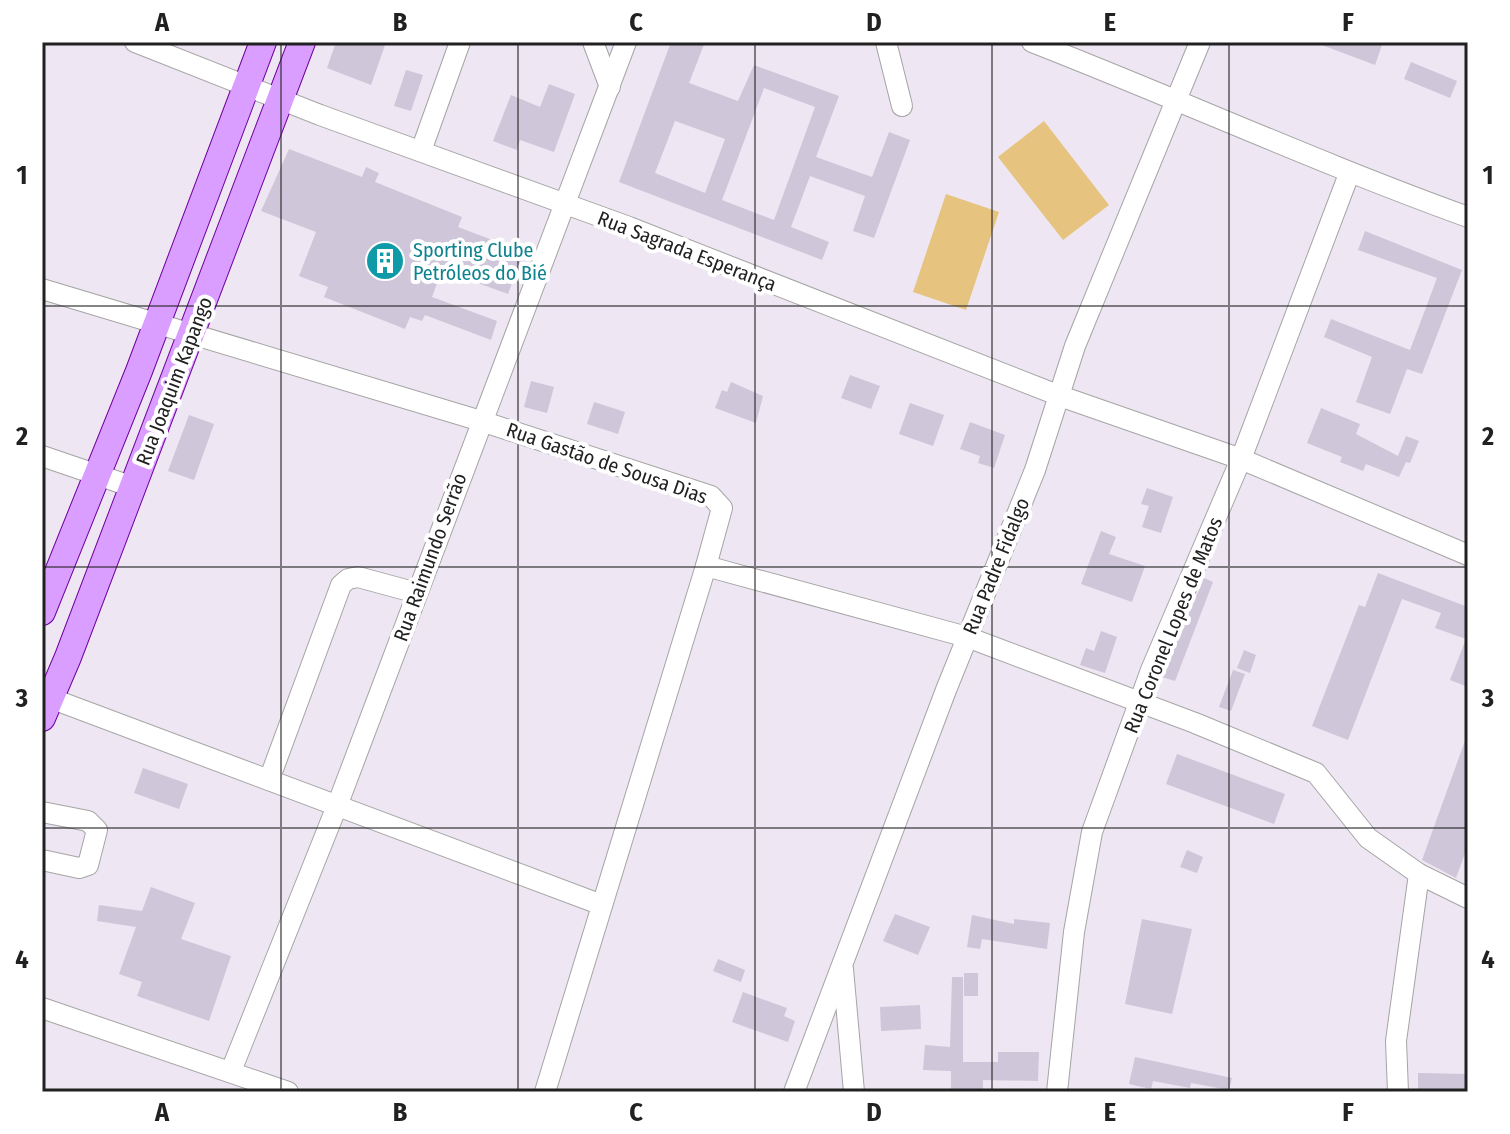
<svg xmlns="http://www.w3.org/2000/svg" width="1510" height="1134" font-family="'Fira Sans Condensed',sans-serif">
	<rect width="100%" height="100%" fill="#eee6f2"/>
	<g fill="#e6c37f">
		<path d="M1044,121L1109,205L1063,240L998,157Z"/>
		<path d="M946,194L999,212L966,310L913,292Z"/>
	</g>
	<g fill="#cfc6d9" fill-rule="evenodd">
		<path d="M336,42L385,45L371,85L327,68Z"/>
		<path d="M671,42H705L689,83L738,101L754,65L839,96L816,157L872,177L889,132L910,140L874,238L853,231L865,196L810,176L791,227L829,242L822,260L619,182ZM764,88L815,107L774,220L722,200ZM675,121L725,139L705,193L655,173Z"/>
		<path d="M1314,42H1383L1375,65Z"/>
		<path d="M1411,62L1457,81L1450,98L1404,79Z"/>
		<path d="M406,70L423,75L411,111L394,106Z"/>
		<path d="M549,84L575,94L554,152L520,140L517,150L493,141L511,95L540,107Z"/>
		<path d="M289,149L362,177L366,167L379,173L375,182L462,217L458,227L524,252L508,294L442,270L432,297L497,321L491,340L425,315L422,321L410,317L405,329L324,297L328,287L299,276L316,232L261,211Z"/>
		<path d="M1365,231L1462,270L1422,374L1407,369L1390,414L1356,402L1372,357L1324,337L1331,319L1410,350L1437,278L1358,250Z"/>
		<path d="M850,375L880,386L871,409L841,398Z"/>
		<path d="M531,381L554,387L547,413L524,407Z"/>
		<path d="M731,382L763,396L756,423L715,408L722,390L727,392Z"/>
		<path d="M594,402L625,412L618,434L587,424Z"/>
		<path d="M910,403L944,415L933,446L899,434Z"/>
		<path d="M1321,408L1360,424L1356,434L1398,456L1406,436L1419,441L1410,463L1406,462L1399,477L1366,464L1363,471L1340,462L1342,457L1307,443Z"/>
		<path d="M189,415L214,424L194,480L168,471Z"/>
		<path d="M970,422L1005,435L994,468L978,463L980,456L960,449Z"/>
		<path d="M1147,488L1173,497L1161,533L1142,527L1149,506L1141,504Z"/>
		<path d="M1101,531L1116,537L1109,554L1145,566L1132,602L1081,584Z"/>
		<path d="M1378,573L1468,607V687L1450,680L1466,639L1435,628L1441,613L1402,599L1348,740L1312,726L1359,605L1365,607Z"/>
		<path d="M1204,578L1213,582L1175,681L1162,677Z"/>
		<path d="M1101,631L1117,637L1105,673L1080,665L1086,648L1094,651Z"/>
		<path d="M1244,650L1256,655L1250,673L1237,668Z"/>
		<path d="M1233,670L1245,674L1231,711L1219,707Z"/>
		<path d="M1466,738L1468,845L1456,878L1422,860Z"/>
		<path d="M1177,754L1285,794L1274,824L1166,784Z"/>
		<path d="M143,768L188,784L179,809L134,793Z"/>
		<path d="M1187,850L1203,857L1197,873L1180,867Z"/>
		<path d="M151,887L195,903L181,939L231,956L209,1021L137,996L142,982L119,974L136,927L97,921L99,905L142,911Z"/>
		<path d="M895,914L930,927L918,955L883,941Z"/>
		<path d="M972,915L1014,924V919L1050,923L1047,949L982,939L980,949L967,947Z"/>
		<path d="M1142,919L1192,929L1172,1014L1125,1004Z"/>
		<path d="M718,959L745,970L741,982L713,971Z"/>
		<rect x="964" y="973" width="14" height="23"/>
		<path d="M952,977H963V1062H998V1052H1039L1038,1081L983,1080V1092H951V1071L923,1070L925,1045L950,1047Z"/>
		<path d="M743,992L787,1008L784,1016L795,1021L788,1042L732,1022Z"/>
		<path d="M920,1005L921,1029L881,1031L880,1007Z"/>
		<path d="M1135,1057L1232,1078L1229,1090L1191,1083L1190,1088L1153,1081L1151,1089L1129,1084Z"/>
		<path d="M1418,1073L1468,1074V1092H1418Z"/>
	</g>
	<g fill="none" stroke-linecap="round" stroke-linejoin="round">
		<g stroke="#a5a5a5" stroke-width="22">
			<g id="minor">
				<path d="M135,42L320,115L629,227L1060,396L1241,459L1468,555"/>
				<path d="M593,42L610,87"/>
				<path d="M886,42L902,106"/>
				<path d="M1032,42C1178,99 1321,164 1468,217"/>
				<path d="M421,151L460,42"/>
				<path d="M42,289L481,421L711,496L722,508L706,566L545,1092"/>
				<path d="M42,456L133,487"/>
				<path d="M706,566L967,637L1195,723L1316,773L1368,838L1419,874L1468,898"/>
				<path d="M42,695L602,905"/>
				<path d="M269,780L341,585L348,579L358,577L417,593"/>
				<path d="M42,812L88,821L97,830L88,865L79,868L42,860"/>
				<path d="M843,969L854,1092"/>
				<path d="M42,1008L288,1092"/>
				<path d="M231,1071L337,806L626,42"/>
				<path d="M794,1092L946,690L1035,470L1075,346L1200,42"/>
				<path d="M1057,1092L1074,932L1092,832L1151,670L1241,459L1349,174"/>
				<path d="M1398,1092L1396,1041L1419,874"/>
			</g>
		</g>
		<g stroke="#70009d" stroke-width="28">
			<g id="major">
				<path d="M42,612L139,371L263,42"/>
				<path d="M42,718L68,657L302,42"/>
			</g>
		</g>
		<use href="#minor" stroke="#fff" stroke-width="20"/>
		<use href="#major" stroke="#d99eff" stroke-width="26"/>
	</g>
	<path fill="none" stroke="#212121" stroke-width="2" stroke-opacity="0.55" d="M281,42V1092M518,42V1092M755,42V1092M992,42V1092M1229,42V1092M42,306H1468M42,567H1468M42,828H1468"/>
	<defs>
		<g id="building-disc" transform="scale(2)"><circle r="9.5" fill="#0f9aa8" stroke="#fff"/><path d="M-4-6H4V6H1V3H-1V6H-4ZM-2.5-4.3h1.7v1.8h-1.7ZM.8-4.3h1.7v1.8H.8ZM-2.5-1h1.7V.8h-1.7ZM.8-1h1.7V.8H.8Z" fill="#fff"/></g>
	</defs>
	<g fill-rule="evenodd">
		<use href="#building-disc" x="385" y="261"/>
	</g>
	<g text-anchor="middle" stroke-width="8" stroke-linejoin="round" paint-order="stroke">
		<g font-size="20" fill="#0d838f" stroke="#fff" text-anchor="start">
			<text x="413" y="257">Sporting Clube<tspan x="413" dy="23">Petróleos do Bié</tspan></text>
		</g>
		<g font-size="20" fill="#212121" stroke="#fff">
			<text transform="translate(687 251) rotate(21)" y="7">Rua Sagrada Esperança</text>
			<text transform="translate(174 381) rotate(-69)" y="7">Rua Joaquim Kapango</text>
			<text transform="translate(607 463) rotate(19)" y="7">Rua Gastão de Sousa Dias</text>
			<text transform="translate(430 557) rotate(-70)" y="7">Rua Raimundo Serrão</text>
			<text transform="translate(996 566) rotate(-68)" y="7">Rua Padre Fidalgo</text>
			<text transform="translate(1173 625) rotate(-68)" y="7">Rua Coronel Lopes de Matos</text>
		</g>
	</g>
	<rect width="1510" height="1134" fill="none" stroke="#ffffff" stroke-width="88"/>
	<rect x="44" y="44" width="1422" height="1046" fill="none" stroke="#212121" stroke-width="3"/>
	<g font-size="26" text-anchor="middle" font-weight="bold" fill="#212121">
		<text x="162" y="31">A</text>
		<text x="400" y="31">B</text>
		<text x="636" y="31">C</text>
		<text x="874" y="31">D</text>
		<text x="1110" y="31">E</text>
		<text x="1348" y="31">F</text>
		<text x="22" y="184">1</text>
		<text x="1488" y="184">1</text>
		<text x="22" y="445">2</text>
		<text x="1488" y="445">2</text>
		<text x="22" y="707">3</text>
		<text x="1488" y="707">3</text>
		<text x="22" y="968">4</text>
		<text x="1488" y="968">4</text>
		<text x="162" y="1121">A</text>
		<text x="400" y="1121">B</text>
		<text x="636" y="1121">C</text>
		<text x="874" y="1121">D</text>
		<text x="1110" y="1121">E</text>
		<text x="1348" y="1121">F</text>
	</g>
</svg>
